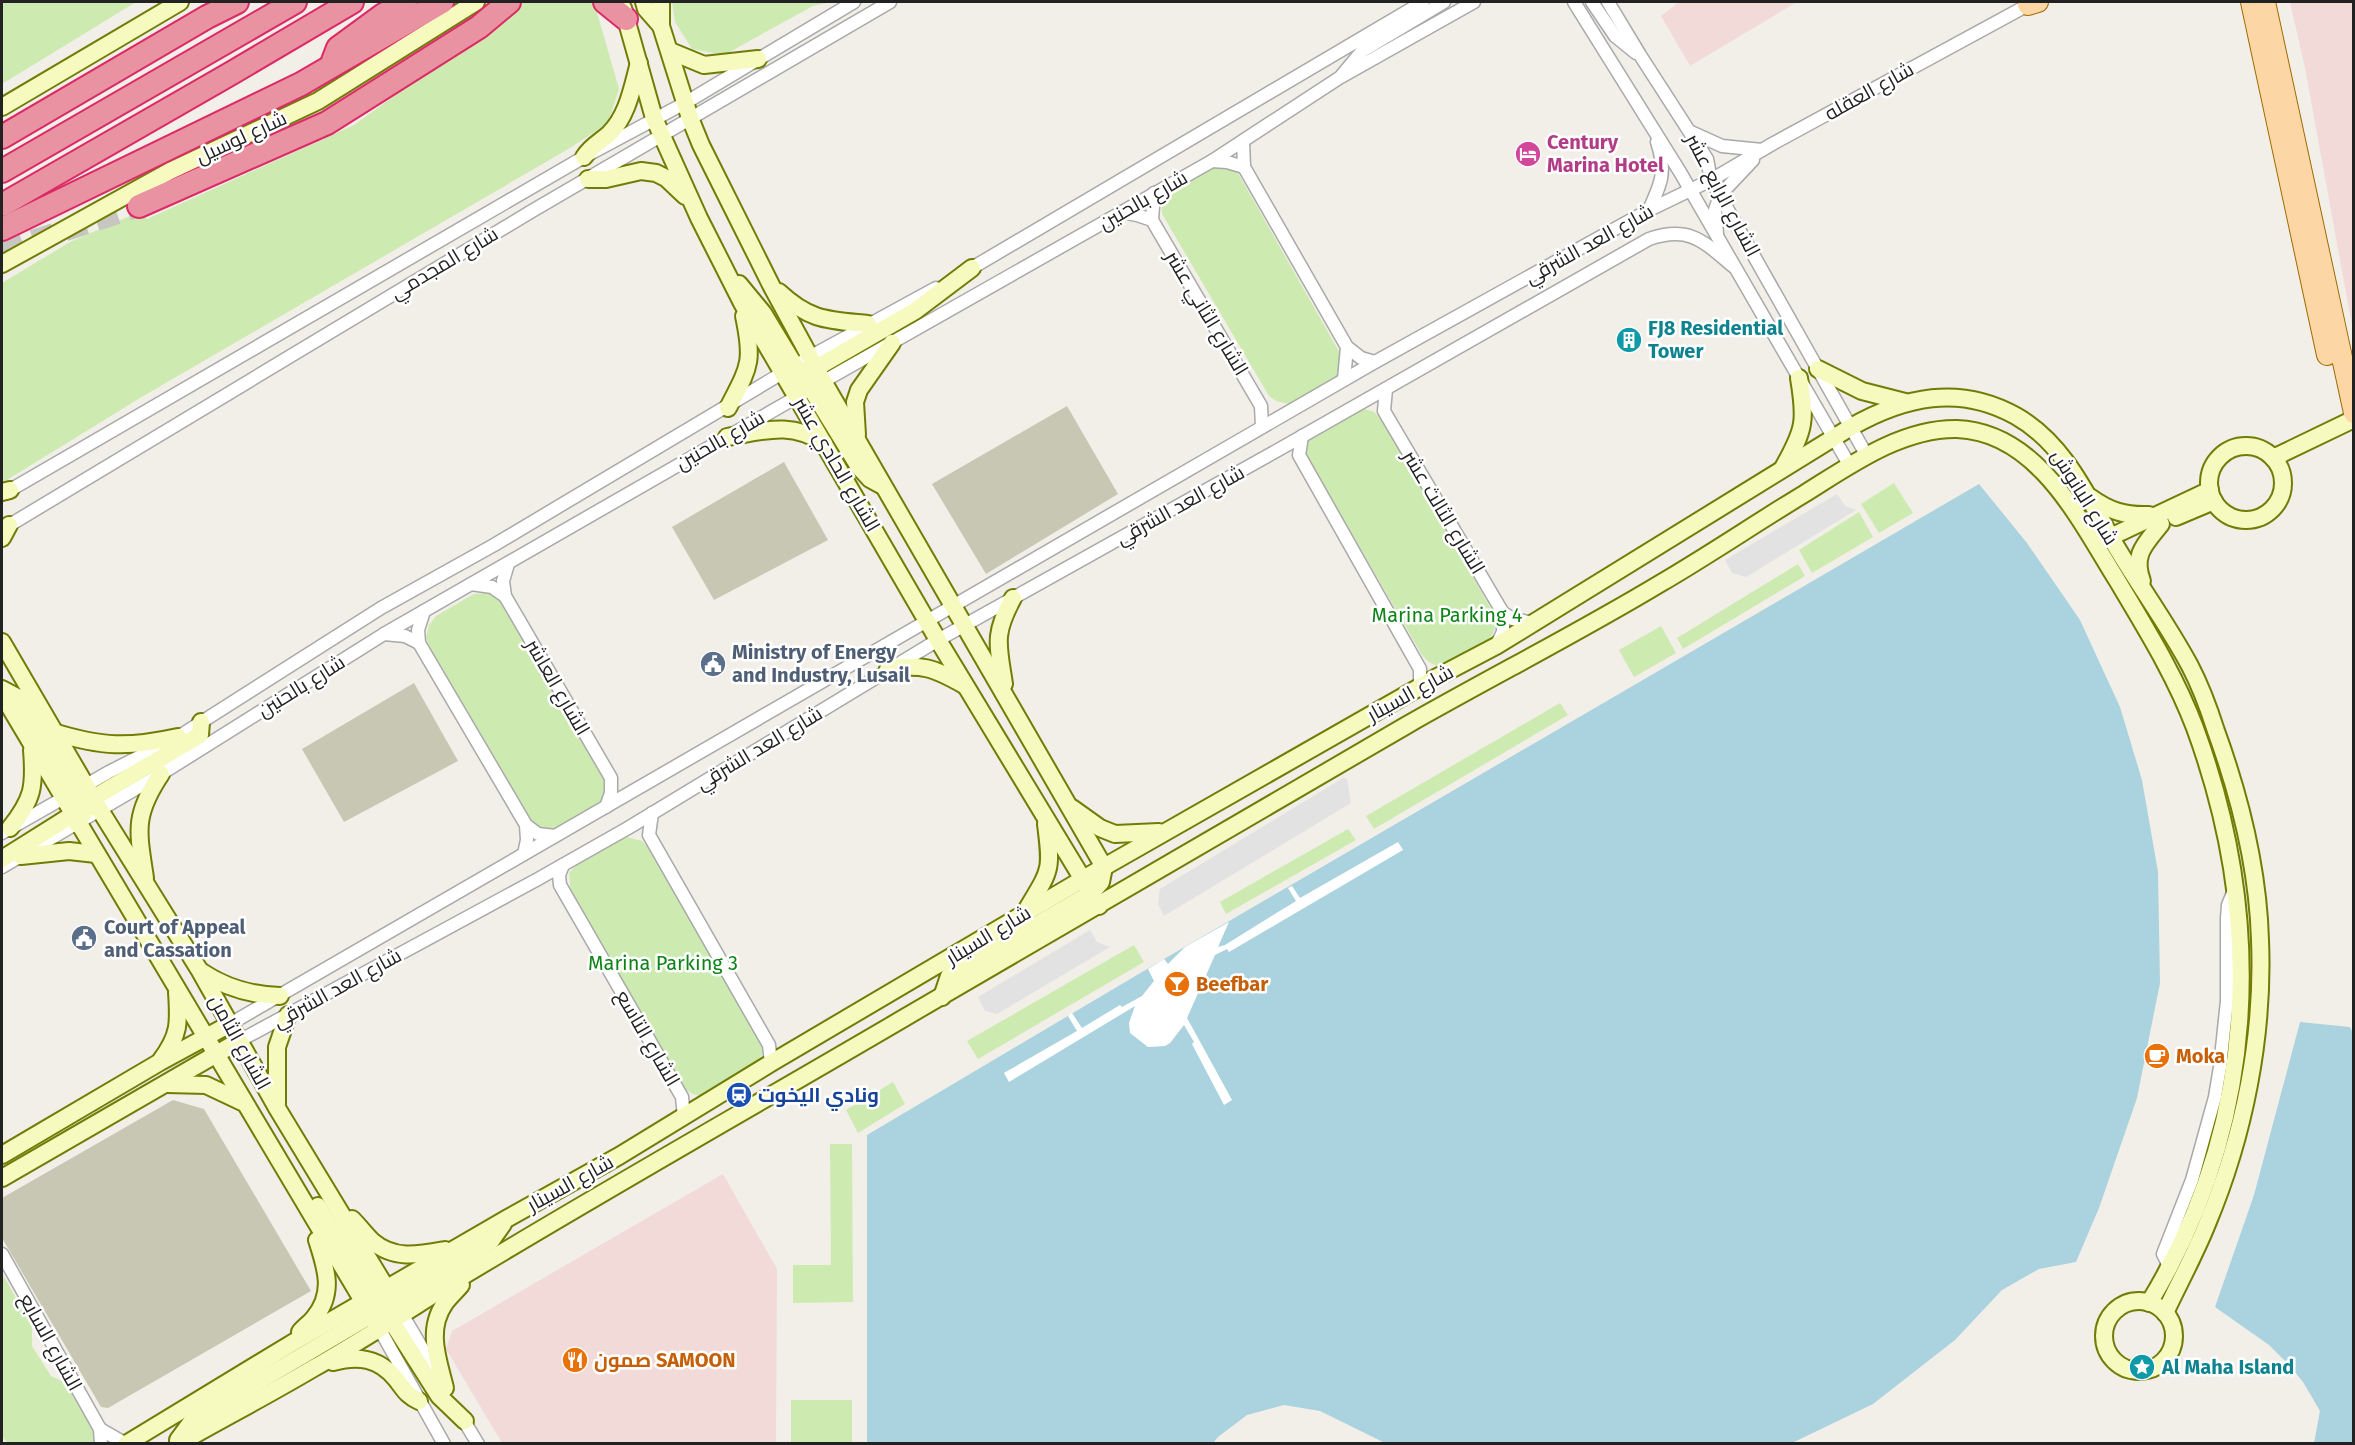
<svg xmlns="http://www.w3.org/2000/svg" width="2355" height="1445" font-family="'Fira Sans',Cairo,sans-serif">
	<rect width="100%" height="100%" fill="#f2efe9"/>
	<g fill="#f2dad9">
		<path d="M1679,2H1797L1690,66L1661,16Z"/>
		<path d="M2290,2H2353V331L2305,68Z"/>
		<path d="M723,1174L777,1269L776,1443H502L446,1349L452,1331Z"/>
	</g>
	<g fill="#c7c7b4">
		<path d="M1067,406L1118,494L986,574L932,484Z"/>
		<path d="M784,462L828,540L714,600L672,527Z"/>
		<path d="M414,683L458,761L344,822L302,749Z"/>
		<path d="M173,1100L204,1109L311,1291L108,1408L101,1407L2,1238V1198Z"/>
	</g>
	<g fill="#cdebb0">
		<path d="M2,2H136L2,84Z"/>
		<path d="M524,2H594L619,89L608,123L570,148L140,398L2,483V283L70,242L139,212L147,219L354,125Z"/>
		<path d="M672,2H831L813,6L724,55L692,49L675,22Z"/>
		<path d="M1207,166L1230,168L1238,173L1341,355L1342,363L1337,378L1293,405L1276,401L1269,396L1162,214C1160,186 1186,178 1207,166Z"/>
		<path d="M1362,408L1374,412L1387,426L1495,616C1499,640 1478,648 1460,657C1456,660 1448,665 1443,666C1434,667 1427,661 1422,655L1306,454L1307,441L1315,432Z"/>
		<path d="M1894,483L1913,513L1879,533L1861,504Z"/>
		<path d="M1859,512L1873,537L1812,573L1799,550Z"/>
		<path d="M1798,564L1805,576L1683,649L1677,638Z"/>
		<path d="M488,593L501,600L605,778L607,790L604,803L558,831H550L535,826L430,648L426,638L429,625L436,616L474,594Z"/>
		<path d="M1661,626L1676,653L1634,677L1619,650Z"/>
		<path d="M1560,703L1568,715L1374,829L1366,816Z"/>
		<path d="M1348,829L1356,840L1226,914L1220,902Z"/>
		<path d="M627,837L642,841L651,850L755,1030L763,1051L757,1068L704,1097L693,1094L683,1088L571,895L569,873C583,856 606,845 627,837Z"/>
		<path d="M1134,945L1144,962L978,1059L967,1041Z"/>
		<path d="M893,1082L905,1104L858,1133L846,1110Z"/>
		<path d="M830,1144H852L853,1302L793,1303V1265H831Z"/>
		<path d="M2,1273L32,1327V1346L51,1376L68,1384L95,1436L93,1443H7L2,1435Z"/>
		<rect x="791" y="1400" width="61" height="43"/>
	</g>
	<g fill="#e2e2e2">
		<path d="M1837,494L1845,506L1856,510L1746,577L1732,573L1725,560Z"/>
		<path d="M1343,778L1347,779L1351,803L1164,916L1158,904L1160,889Z"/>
		<path d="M1090,930L1097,942L1110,947L997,1014L985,1011L978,997Z"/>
	</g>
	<g fill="#aad3df">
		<path d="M1979,484L2027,543L2080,620L2120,707L2142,780L2158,872L2160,983L2137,1098L2099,1208L2076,1262L2039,1269L2002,1290L1955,1340L1873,1404L1792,1443H1385L1320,1411L1284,1405L1247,1415L1218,1437L1213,1443L867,1444V1135L1164,959Z"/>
		<path d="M2300,1022L2350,1027L2353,1033V1443H2314L2320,1411L2303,1382L2290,1366L2269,1345L2215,1307L2254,1195Z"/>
	</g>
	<path fill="#fff" d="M1398,842L1403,850L1229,952L1227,949L1215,955L1187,1018L1232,1100L1224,1105L1192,1044L1194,1042L1184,1025L1170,1043L1165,1046L1148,1047L1130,1033L1129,1023L1135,1006L1009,1082L1004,1073L1077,1031L1068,1016L1072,1013L1082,1028L1120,1005L1122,1007L1142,996L1154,981L1148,969L1164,959L1168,964L1185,947L1229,922L1218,947L1225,945L1296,901L1288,888L1292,886L1300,898Z"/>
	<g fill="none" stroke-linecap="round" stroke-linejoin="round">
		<path stroke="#c8c6c1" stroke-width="22" stroke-dasharray="22 11" stroke-linecap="butt" d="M2,251L139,206"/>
		<g stroke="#a9a9a9" stroke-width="15">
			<g id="street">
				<path d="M1574,2L1680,172L1850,466"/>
				<path d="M1592,2L1615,36L1636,53"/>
				<path d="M1608,2L1640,55L1707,159L1711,180L1867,456"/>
				<path d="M1342,75L1362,51L1444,2"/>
				<path d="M1691,132L1722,146L1762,150"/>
				<path d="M1243,141L1244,167L1347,347L1361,358L1375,362"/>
				<path d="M1212,161L1227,162L1244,167"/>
				<path d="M1154,193L1152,220L1261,406L1262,427"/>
				<path d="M1649,210C1661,184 1667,171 1657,142"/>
				<path d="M1121,212L1137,215L1152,220"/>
				<path d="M1717,234L1715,210L1720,195L1753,160"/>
				<path d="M965,272L1423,2"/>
				<path d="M804,360L936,288"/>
				<path d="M1344,379L1347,347"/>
				<path d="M817,385L1212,161L1339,78L1474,2"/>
				<path d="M1386,389L1384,411L1503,613V632L1496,646"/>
				<path d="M1302,436L1299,455L1420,669V687"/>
				<path d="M5,493L584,157L685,103L854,2"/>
				<path d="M3,529L532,211L890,2"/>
				<path d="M508,564L503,581L505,596L611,778V793L606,807"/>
				<path d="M471,584L492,587L505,596"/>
				<path d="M424,611L418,630L419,643L526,825L527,840L524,854"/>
				<path d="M1503,613L1513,619L1534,623"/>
				<path d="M384,634L405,636L419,643"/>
				<path d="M652,813L649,835L769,1045L771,1063"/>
				<path d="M526,825L538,834L555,836"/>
				<path d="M2,833L109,772L178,737L381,608L494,545L789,369"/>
				<path d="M563,865L559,875L560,885L682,1097L684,1117"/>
				<path d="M2,867L161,774L384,634L802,394"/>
				<path d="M230,1024L1375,362L1649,210L1711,180L1774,143L2028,5"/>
				<path d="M239,1041L538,879L628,828L938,640L1278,450L1649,239C1690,225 1704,242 1734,267"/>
				<path d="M2,1254L100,1429L101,1444"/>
				<path d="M2170,1268L2163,1254L2192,1180L2215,1097L2220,1067L2227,1001V918L2228,905L2233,893"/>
				<path d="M402,1314L438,1375"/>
				<path d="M379,1328L444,1444"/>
				<path d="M460,1414L478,1444"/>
				<path d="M100,1429L126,1444"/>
			</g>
		</g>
		<g stroke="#707d05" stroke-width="20">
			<g id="secondary">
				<path d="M644,2L646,9L661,26"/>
				<path d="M661,2V26L690,118L701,145L772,287L823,381L1104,867"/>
				<path d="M623,8L654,118L699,218L742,303L938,640L1099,906"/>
				<path d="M670,51L704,65L758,59"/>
				<path d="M2,107L180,2"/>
				<path d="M584,157C591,146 600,142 609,134C628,115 632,88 639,63"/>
				<path d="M588,179H606L641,171L656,173L666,178L685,196"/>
				<path d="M2,264L170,171L318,101L476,2"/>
				<path d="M739,284L763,313L795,366L806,377"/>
				<path d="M779,292C810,321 828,320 868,324"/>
				<path d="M1818,369L1862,391L1905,402"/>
				<path d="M794,372L803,377L807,382L859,467L870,479L881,485"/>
				<path d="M798,396V386L804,375L915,311L972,268"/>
				<path d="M728,408C749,367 754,363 744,316"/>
				<path d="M857,435L855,402L859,390L892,343"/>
				<path d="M727,437C764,431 790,421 824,443"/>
				<circle cx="2246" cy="483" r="37"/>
				<path d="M2273,458L2354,419"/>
				<path d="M1784,466C1805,429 1806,420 1799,378"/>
				<path d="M2,492L10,490"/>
				<path d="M2090,497C2109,511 2125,516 2149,515"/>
				<path d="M2176,517L2214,501"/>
				<path d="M2,538L9,525"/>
				<path d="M2102,541L2210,490"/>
				<path d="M2142,581C2132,555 2145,544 2161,524"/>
				<path d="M2,642L100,810L200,971L277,1108L402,1314"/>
				<path d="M888,669C921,663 934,668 964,685"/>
				<path d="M1004,684C998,644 993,635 1013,598"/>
				<path d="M2,689L19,698L74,792L81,801L96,808"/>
				<path d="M2,694L379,1328"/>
				<path d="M53,732C102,747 128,748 178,737"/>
				<path d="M1072,808L1100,828L1115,834L1159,832"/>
				<path d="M77,824L93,798L200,735L201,722"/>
				<path d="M10,828C33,799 35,787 32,750"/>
				<path d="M21,856L69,851L96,854"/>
				<path d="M2,859L72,815L78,808"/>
				<path d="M145,878C138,831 133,816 161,774"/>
				<path d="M1027,909C1051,869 1052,871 1046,824"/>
				<path d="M202,972C226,988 250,995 280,996"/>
				<path d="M942,997L949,976L1091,893L1101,882L1104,867"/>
				<path d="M161,1060C180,1035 179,1022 177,992"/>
				<path d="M167,1084L206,1085L242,1102"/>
				<path d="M277,1104V1047L288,1015"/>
				<path d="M2,1155L160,1062L230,1024"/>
				<path d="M2,1178L239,1041"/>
				<path d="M318,1206L374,1296L381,1302"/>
				<path d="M352,1219C359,1226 365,1234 372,1241C394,1260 418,1255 445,1250"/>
				<circle cx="2139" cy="1336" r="35"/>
				<path d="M387,1308L412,1290L491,1241L503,1224"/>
				<path d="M385,1311L439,1396L465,1421"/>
				<path d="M300,1332C304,1327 310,1323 314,1318C335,1293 326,1268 317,1240"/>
				<path d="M333,1362C358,1355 379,1358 396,1379C404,1389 407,1396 419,1401"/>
				<path d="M445,1388C438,1359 426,1330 445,1303C450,1296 456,1291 461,1285"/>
				<path d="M178,1440L192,1421L371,1315L377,1308"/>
				<path d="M126,1444L294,1342L508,1218L619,1156L771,1063L1083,879L1439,676L1496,646L1851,427C1904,397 1959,384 2016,416C2064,443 2088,497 2114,543C2138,584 2167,623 2190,666C2201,687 2209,709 2216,731C2240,797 2258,870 2260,940C2264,1036 2244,1136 2207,1224C2195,1254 2179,1283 2165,1313"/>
				<path d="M178,1444C222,1419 268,1395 312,1369C365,1339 416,1305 468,1273C612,1186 759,1103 904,1018C1072,921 1239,822 1407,725C1491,677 1578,633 1661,583C1709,555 1756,523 1804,494C1849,466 1901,428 1957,429C2038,432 2080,521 2117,580C2146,629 2175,675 2195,728C2266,922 2257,1125 2149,1303"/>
			</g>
		</g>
		<g stroke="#a06b00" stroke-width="22">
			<g id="primary">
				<path d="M2251,2L2327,355"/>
				<path d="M2265,2L2354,413"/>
				<path d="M2028,5L2038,2"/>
			</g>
		</g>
		<g stroke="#dc2a67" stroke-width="26">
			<g id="highway">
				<path d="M605,2L626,19"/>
				<path d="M333,61L338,48L383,15L406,2"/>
				<path d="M2,137L207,17L237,2"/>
				<path d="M2,171L295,2"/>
				<path d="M2,205L230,74L352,2"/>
				<path d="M139,206L327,123L479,27L509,2"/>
				<path d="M2,229L301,84L442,2"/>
			</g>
		</g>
		<use href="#street" stroke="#fff" stroke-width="12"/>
		<use href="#secondary" stroke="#f7fabf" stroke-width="16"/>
		<use href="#primary" stroke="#fcd6a4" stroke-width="20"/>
		<use href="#highway" stroke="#e892a2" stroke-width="22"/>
	</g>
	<defs>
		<g id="hotel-disc" transform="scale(1.35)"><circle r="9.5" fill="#d1479c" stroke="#fff"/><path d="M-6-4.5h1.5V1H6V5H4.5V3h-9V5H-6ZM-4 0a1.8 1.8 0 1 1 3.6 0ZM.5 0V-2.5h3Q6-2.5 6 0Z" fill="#fff"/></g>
		<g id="building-disc" transform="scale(1.35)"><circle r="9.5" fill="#0f9aa8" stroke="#fff"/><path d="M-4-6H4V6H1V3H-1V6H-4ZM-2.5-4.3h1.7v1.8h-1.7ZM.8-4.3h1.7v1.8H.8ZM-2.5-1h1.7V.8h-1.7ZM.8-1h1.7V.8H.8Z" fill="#fff"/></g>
		<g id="civic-disc" transform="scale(1.35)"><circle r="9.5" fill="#5c6f8a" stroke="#fff"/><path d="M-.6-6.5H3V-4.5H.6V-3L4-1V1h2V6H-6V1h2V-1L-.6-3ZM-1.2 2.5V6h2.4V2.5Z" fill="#fff"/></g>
		<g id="bar-disc" transform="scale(1.35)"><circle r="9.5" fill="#e8710a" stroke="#fff"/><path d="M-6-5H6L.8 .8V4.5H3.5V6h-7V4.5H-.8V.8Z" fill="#fff"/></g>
		<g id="cafe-disc" transform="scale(1.35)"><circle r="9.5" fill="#e8710a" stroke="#fff"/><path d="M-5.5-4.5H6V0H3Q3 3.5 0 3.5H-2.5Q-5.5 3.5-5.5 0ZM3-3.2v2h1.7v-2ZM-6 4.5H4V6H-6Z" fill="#fff"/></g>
		<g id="station-disc" transform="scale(1.35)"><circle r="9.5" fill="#1a4fb4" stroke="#fff"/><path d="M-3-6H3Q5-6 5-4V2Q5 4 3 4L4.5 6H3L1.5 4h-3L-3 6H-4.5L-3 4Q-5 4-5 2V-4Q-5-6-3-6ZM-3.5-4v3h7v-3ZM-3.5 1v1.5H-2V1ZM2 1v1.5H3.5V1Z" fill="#fff"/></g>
		<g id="restaurant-disc" transform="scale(1.35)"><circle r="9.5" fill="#e8710a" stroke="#fff"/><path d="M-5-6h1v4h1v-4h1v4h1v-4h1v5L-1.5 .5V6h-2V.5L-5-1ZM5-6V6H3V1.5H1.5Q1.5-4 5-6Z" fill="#fff"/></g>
		<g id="sight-disc" transform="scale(1.35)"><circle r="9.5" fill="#0f9aa8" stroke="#fff"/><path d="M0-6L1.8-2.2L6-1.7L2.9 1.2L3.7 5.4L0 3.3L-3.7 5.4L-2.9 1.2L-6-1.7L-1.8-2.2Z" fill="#fff"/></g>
	</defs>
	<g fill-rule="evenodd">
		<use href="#hotel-disc" x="1528" y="154"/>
		<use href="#building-disc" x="1629" y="340"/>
		<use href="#civic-disc" x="713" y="664"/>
		<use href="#civic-disc" x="84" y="938"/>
		<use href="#bar-disc" x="1177" y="984"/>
		<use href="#cafe-disc" x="2157" y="1056"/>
		<use href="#station-disc" x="739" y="1095"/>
		<use href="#restaurant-disc" x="575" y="1360"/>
		<use href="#sight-disc" x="2142" y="1367"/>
	</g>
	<g text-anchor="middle" stroke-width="5" stroke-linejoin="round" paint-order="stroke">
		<g font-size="20" fill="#222" stroke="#fff">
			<text transform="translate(1869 91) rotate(-29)" y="7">شارع العقله</text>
			<text transform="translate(241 137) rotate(-25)" y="7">شارع لوسيل</text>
			<text transform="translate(1723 195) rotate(62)" y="7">الشارع الرابع عشر</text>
			<text transform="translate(1143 200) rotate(-30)" y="7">شارع بالحنين</text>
			<text transform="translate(1589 244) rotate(-29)" y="7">شارع العد الشرقي</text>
			<text transform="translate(444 263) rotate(-31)" y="7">شارع المجدمي</text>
			<text transform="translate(1207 313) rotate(59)" y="7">الشارع الثاني عشر</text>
			<text transform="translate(720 440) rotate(-30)" y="7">شارع بالحنين</text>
			<text transform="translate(837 464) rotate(60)" y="7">الشارع الحادي عشر</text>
			<text transform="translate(2085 497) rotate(58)" y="7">شارع البانوش</text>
			<text transform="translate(1180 505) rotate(-29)" y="7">شارع العد الشرقي</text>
			<text transform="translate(1444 512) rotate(59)" y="7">الشارع الثالث عشر</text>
			<text transform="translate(301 686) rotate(-32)" y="7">شارع بالحنين</text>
			<text transform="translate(558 687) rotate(60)" y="7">الشارع العاشر</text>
			<text transform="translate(1410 693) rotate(-29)" y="7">شارع السينار</text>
			<text transform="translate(759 748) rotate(-31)" y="7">شارع العد الشرقي</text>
			<text transform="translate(988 935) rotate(-31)" y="7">شارع السينار</text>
			<text transform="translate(337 988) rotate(-29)" y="7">شارع العد الشرقي</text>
			<text transform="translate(648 1038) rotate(60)" y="7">الشارع التاسع</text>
			<text transform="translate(240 1042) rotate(61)" y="7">الشارع الثامن</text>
			<text transform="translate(570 1183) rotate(-29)" y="7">شارع السينار</text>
			<text transform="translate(51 1342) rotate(61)" y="7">الشارع السابع</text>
		</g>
		<g font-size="20" font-weight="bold" fill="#b23c85" stroke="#fff" text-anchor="start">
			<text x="1547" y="149">Century<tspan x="1547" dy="23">Marina Hotel</tspan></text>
		</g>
		<g font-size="20" font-weight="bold" fill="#0d838f" stroke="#fff" text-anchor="start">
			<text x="1648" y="335">FJ8 Residential<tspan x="1648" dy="23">Tower</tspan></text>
			<text x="2162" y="1374">Al Maha Island</text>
		</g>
		<g font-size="20" fill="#0c8416" stroke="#fff">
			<text x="1447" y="622">Marina Parking 4</text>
			<text x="663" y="970">Marina Parking 3</text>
		</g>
		<g font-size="20" font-weight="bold" fill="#4e5e75" stroke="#fff" text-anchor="start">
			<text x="732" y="659">Ministry of Energy<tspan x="732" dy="23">and Industry, Lusail</tspan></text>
			<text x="104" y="934">Court of Appeal<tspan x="104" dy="23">and Cassation</tspan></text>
		</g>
		<g font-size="20" font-weight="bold" fill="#c56008" stroke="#fff" text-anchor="start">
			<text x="1196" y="991">Beefbar</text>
			<text x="2176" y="1063">Moka</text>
			<text x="594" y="1367">صمون SAMOON</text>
		</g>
		<g font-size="20" font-weight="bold" fill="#164399" stroke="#fff" text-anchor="start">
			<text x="758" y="1102">ونادي اليخوت</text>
		</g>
	</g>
	<rect width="2355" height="1445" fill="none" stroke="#222222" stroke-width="6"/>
</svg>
